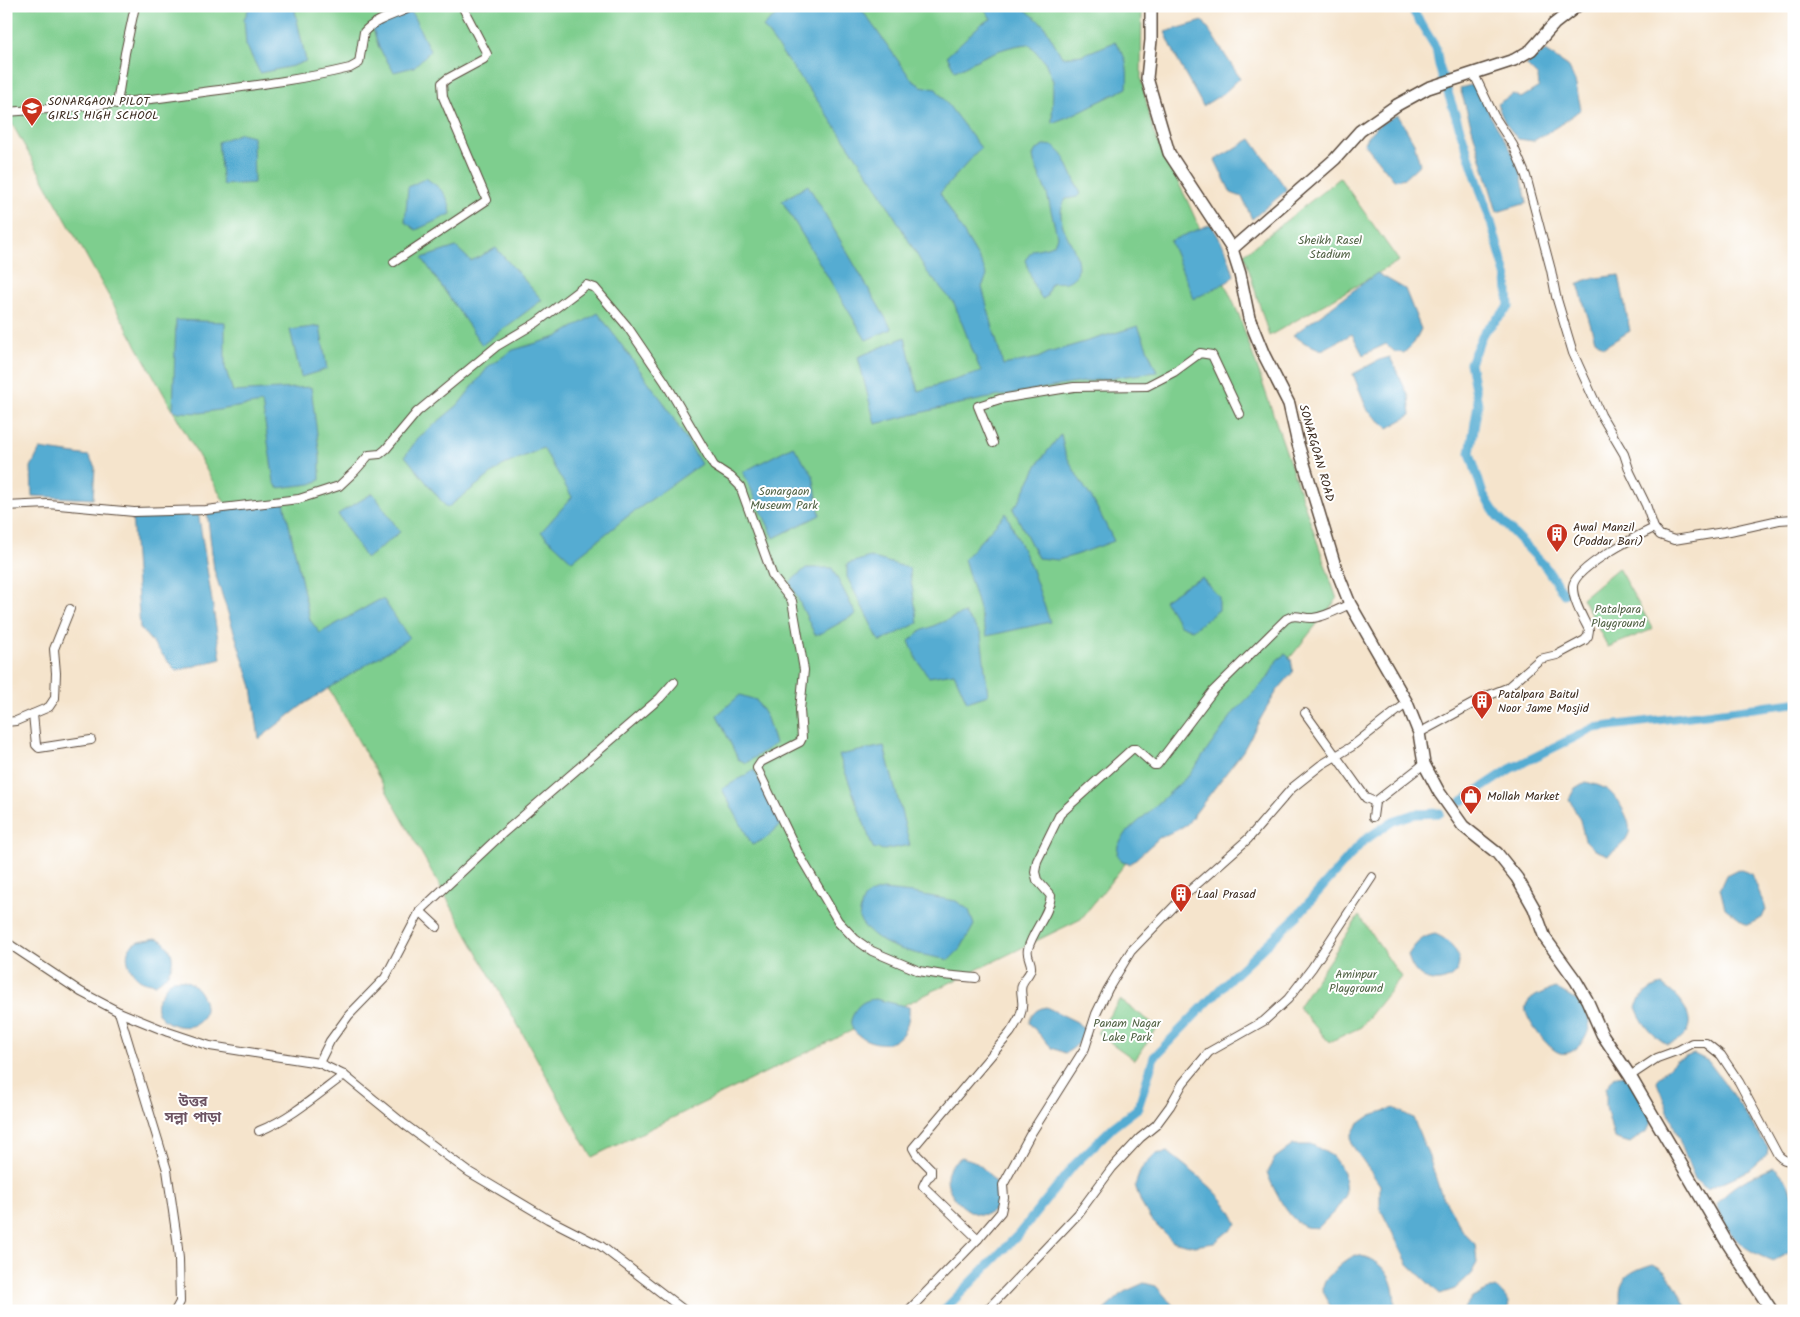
<svg xmlns="http://www.w3.org/2000/svg" width="1800" height="1317" font-family="Kalam,'Noto Sans Bengali',sans-serif">
	<rect width="100%" height="100%" fill="#fff"/>
	<filter id="ink" filterUnits="userSpaceOnUse"><feTurbulence type="fractalNoise" baseFrequency=".02" numOctaves="2"/><feDisplacementMap in="SourceGraphic" scale="10" xChannelSelector="R" yChannelSelector="G"/><feConvolveMatrix kernelMatrix="1 2 1 2 8 2 1 2 1" color-interpolation-filters="sRGB"/></filter>
	<filter id="wash" filterUnits="userSpaceOnUse"><feTurbulence type="fractalNoise" baseFrequency=".0096" numOctaves="4" result="noise"/><feDisplacementMap in="SourceGraphic" scale="20" xChannelSelector="R" yChannelSelector="G"/><feGaussianBlur stdDeviation="1.12" result="paint"/><feColorMatrix in="noise" values="0 0 0 0 0 0 0 0 0 0 0 0 0 0 0 0 0 1.4 0 .05"/><feComposite in="paint" operator="in"/></filter>
	<g filter="url(#wash)">
		<rect width="100%" height="100%" fill="#f5e4cc"/>
		<g fill="#7ece8e" stroke="#5c7c56">
			<path d="M6,6H1142L1141,79L1154,134L1186,198L1239,315L1337,599L1081,919L592,1157L6,113Z"/>
			<path d="M1340,178L1399,261L1269,336L1244,254Z"/>
			<path d="M1618,568L1653,629L1608,647L1582,598Z"/>
			<path d="M1359,916L1401,977L1361,1027L1329,1042L1298,1007Z"/>
			<path d="M1120,1000L1158,1027L1135,1060L1097,1033Z"/>
		</g>
		<g fill="#55acd2" stroke="#486b78">
			<path d="M250,6H294L306,61L293,66L260,73L246,45L244,19Z"/>
			<path d="M790,6H859L912,80L921,86L936,89L981,148L940,193L982,264L987,276L982,287L1003,365L1038,358L1048,353L1138,326L1157,372C1092,380 1028,390 964,403C934,409 905,417 875,424L858,357L905,337L918,391L981,372L954,303L927,272L876,185L819,103L763,27L769,21Z"/>
			<path d="M983,6H1021L1044,25L1062,57L1082,55L1115,42C1128,59 1128,67 1127,88L1070,116L1052,123L1053,81L1045,62L1029,44C1001,46 979,59 955,71L947,56L981,24L991,19Z"/>
			<path d="M411,11L430,51L414,67L394,72L379,48L373,29L391,18Z"/>
			<path d="M1203,21L1240,78L1224,93L1203,106L1179,63L1165,32Z"/>
			<path d="M1545,51L1568,66L1575,81L1581,109L1559,126L1533,141L1518,139L1505,123L1497,104L1513,94L1521,98L1539,87L1538,77L1526,65Z"/>
			<path d="M1475,84L1491,117L1511,150L1521,175L1527,203L1497,212L1460,88Z"/>
			<path d="M1398,115L1414,143L1420,164L1405,178L1394,180L1364,143C1369,130 1385,120 1398,115Z"/>
			<path d="M241,133L253,136L254,183L223,185L218,142Z"/>
			<path d="M1251,139L1287,190L1252,219L1242,197L1231,193L1215,160Z"/>
			<path d="M1046,145L1054,146L1063,155L1081,194L1077,197L1066,199C1048,225 1084,247 1077,274C1067,286 1063,281 1051,283L1046,297L1042,299L1034,286L1025,260L1033,250L1051,246L1054,244L1057,236L1047,194L1034,162L1033,156L1035,151Z"/>
			<path d="M426,178C441,189 449,194 451,214L416,230L405,222L408,187Z"/>
			<path d="M808,185L892,329L866,340L782,201Z"/>
			<path d="M1211,224L1226,250L1234,275L1229,281L1194,299L1170,241Z"/>
			<path d="M456,247L471,261L496,248L542,300L482,345L422,258Z"/>
			<path d="M1377,273L1405,289L1421,329L1414,343L1404,353L1395,352L1386,344L1363,355L1352,334L1322,350L1305,343L1293,335Z"/>
			<path d="M1619,275L1630,331L1604,347L1595,340L1578,284L1588,279Z"/>
			<path d="M598,313L664,403L701,464L628,516L572,561L541,532L572,497L543,448L502,466L447,508L405,456L418,438L458,405L489,366L513,350L557,337Z"/>
			<path d="M176,320L225,322V367L233,392L311,387L320,457V480L311,484L278,488L274,482L262,403L200,413L179,412L173,410Z"/>
			<path d="M320,326L327,369L301,377L290,330Z"/>
			<path d="M1390,357L1409,397L1411,415L1388,428L1368,411L1353,374L1379,360Z"/>
			<path d="M1061,434L1065,453L1078,477L1094,502L1114,541L1076,555L1058,560L1038,558L1013,509L1019,501L1039,462Z"/>
			<path d="M793,446L813,475L820,515L774,538L743,472Z"/>
			<path d="M40,449L89,456L95,467L93,499L32,496L31,467Z"/>
			<path d="M373,493L400,532L366,559L338,514Z"/>
			<path d="M284,502L310,620L320,633L379,600H384L409,638L304,704L259,739L252,687L214,570L207,511Z"/>
			<path d="M198,511L221,659L176,671L140,628L132,515Z"/>
			<path d="M1006,513L1032,570L1050,622L987,636L964,559Z"/>
			<path d="M870,557L909,568L918,623L880,642L847,577V564Z"/>
			<path d="M806,568H832L856,614L820,634L815,635L790,582Z"/>
			<path d="M1202,578L1219,597V610L1192,630L1180,625L1164,600L1188,584Z"/>
			<path d="M964,613L981,634L988,695L967,702L954,673L929,677L917,660L909,641L921,631Z"/>
			<path d="M1285,654L1291,659L1293,672L1277,691L1262,716L1243,751L1187,824L1177,830L1159,838L1130,864L1122,862L1117,854L1118,845L1127,832L1190,774L1235,711L1268,678L1277,660Z"/>
			<path d="M740,695L756,700L767,718L775,744L746,763L738,759L717,715Z"/>
			<path d="M884,746L910,845L884,850L873,848L839,755Z"/>
			<path d="M754,770L783,823L765,839L752,845L722,789Z"/>
			<path d="M1585,782C1594,784 1603,786 1610,792C1619,800 1632,822 1629,833C1625,844 1616,850 1608,855L1595,850L1585,840L1580,820L1569,799L1575,788Z"/>
			<path d="M1738,869L1752,874L1766,909L1762,918L1747,925L1725,908L1720,888L1726,875Z"/>
			<path d="M883,890L913,893L956,901L969,910L974,925L961,948L949,960C916,953 878,950 859,919C862,900 862,894 883,890Z"/>
			<path d="M1435,934C1443,937 1448,941 1454,948C1476,980 1418,1000 1408,955C1416,943 1421,937 1435,934Z"/>
			<path d="M155,938C161,939 164,942 168,947C178,961 169,977 155,984C152,983 147,983 143,981C131,976 121,955 132,945C137,940 148,940 155,938Z"/>
			<path d="M172,980C176,980 180,979 184,980C196,983 206,998 205,1010C202,1039 151,1026 157,1002C158,999 161,995 163,992C165,987 167,984 172,980Z"/>
			<path d="M1662,985C1678,995 1702,1021 1681,1038C1676,1041 1673,1043 1667,1044C1652,1036 1642,1023 1636,1007C1641,995 1649,988 1662,985Z"/>
			<path d="M1555,988C1571,997 1589,1003 1589,1024C1590,1037 1574,1057 1560,1053C1550,1051 1522,1017 1526,1006C1530,996 1546,991 1555,988Z"/>
			<path d="M875,999L909,1007C910,1019 906,1035 894,1041C882,1048 854,1039 851,1025C850,1021 852,1017 854,1013C858,1004 865,1000 875,999Z"/>
			<path d="M1046,1007L1077,1022L1084,1030C1081,1041 1076,1048 1065,1053L1052,1048L1029,1023C1032,1013 1036,1009 1046,1007Z"/>
			<path d="M1694,1054L1708,1061L1724,1082L1768,1148L1767,1155L1750,1170L1707,1189L1695,1180L1656,1080L1676,1060Z"/>
			<path d="M1628,1075L1652,1118L1648,1130L1630,1143L1614,1138L1606,1107V1088L1615,1076Z"/>
			<path d="M1394,1108L1413,1118L1429,1157L1440,1191L1464,1233L1475,1244L1477,1263L1471,1274L1455,1289L1440,1294L1408,1264L1380,1208V1185L1352,1145L1351,1136L1357,1125L1371,1115Z"/>
			<path d="M1293,1145H1313L1332,1156L1344,1172L1346,1195L1335,1211L1318,1228C1314,1227 1309,1228 1306,1227C1289,1222 1272,1187 1267,1172L1275,1158Z"/>
			<path d="M1168,1152C1193,1173 1225,1193 1237,1224L1214,1243L1194,1246L1172,1241L1151,1220L1141,1203L1135,1185L1141,1169L1155,1154Z"/>
			<path d="M962,1157C966,1159 970,1159 973,1161C983,1166 996,1180 998,1190C999,1197 1000,1203 995,1209C975,1232 921,1177 962,1157Z"/>
			<path d="M1774,1167C1800,1188 1794,1220 1794,1250L1773,1261C1743,1250 1726,1236 1717,1204C1732,1185 1751,1176 1774,1167Z"/>
			<path d="M1356,1255C1385,1259 1398,1284 1394,1311H1334C1320,1292 1318,1285 1337,1268C1343,1263 1348,1258 1356,1255Z"/>
			<path d="M1653,1264C1672,1272 1679,1293 1688,1311H1622C1616,1280 1624,1273 1653,1264Z"/>
			<path d="M1144,1283L1156,1286L1178,1311H1103L1124,1292Z"/>
			<path d="M1495,1287C1503,1294 1511,1300 1508,1311H1463L1472,1298Z"/>
		</g>
		<g fill="none" stroke-linecap="round" stroke-linejoin="round">
			<g stroke="#55acd2" stroke-width="9">
				<path d="M1410,6L1436,48L1439,66L1491,222L1507,278L1509,307L1484,332L1470,363L1478,404L1470,453L1483,494L1497,516L1544,565L1564,594"/>
				<path d="M1462,801L1510,769L1594,728L1794,703"/>
				<path d="M943,1311L1018,1235L1074,1165L1113,1127L1138,1108L1154,1057L1232,977L1297,916L1363,841L1393,821L1414,814L1440,813"/>
			</g>
		</g>
	</g>
	<g filter="url(#ink)">
		<g fill="none" stroke-linecap="round" stroke-linejoin="round">
			<g stroke="#574638" stroke-width="10">
				<g id="street">
					<path d="M1474,74L1494,116L1513,145L1526,176L1551,270L1556,296L1573,353L1601,415L1624,454L1630,472L1646,505L1654,528L1660,535L1674,540L1730,531L1779,520L1794,519"/>
					<path d="M117,104L125,53L135,6"/>
					<path d="M6,112C75,108 143,101 211,91C258,85 304,79 350,68L359,63L364,32C375,19 398,14 414,6"/>
					<path d="M394,262L487,200L443,97L442,83L447,79L484,59L487,54L462,6"/>
					<path d="M993,443L978,406L1000,399L1074,387L1147,386L1174,372L1200,353L1212,355L1240,414"/>
					<path d="M6,506L48,504L134,512L206,510L299,499L339,486L355,471L369,455L380,454L386,449L417,412L497,346L536,323L586,285L595,288L627,326L665,382L714,466L731,477L740,486L773,577L792,601L804,670L800,710L802,738L800,742L761,762L757,768L797,851L838,921L855,939L872,951L919,971L943,975L976,978"/>
					<path d="M1305,713L1366,798L1375,802"/>
					<path d="M33,714L36,745L39,748L91,740"/>
					<path d="M6,722L16,721L49,707L55,698L56,673L54,649L70,609"/>
					<path d="M1419,733L1487,696L1507,688L1540,659L1557,655L1585,640L1588,636L1589,630C1583,618 1572,599 1573,586C1575,567 1637,536 1654,528"/>
					<path d="M1373,817L1375,802L1424,764"/>
					<path d="M420,911L437,927"/>
					<path d="M6,942L81,992L119,1012L168,1032L210,1046L319,1063L344,1075L404,1124L469,1172L548,1219L601,1246L685,1311"/>
					<path d="M119,1012L167,1170L177,1239L179,1259L180,1302L175,1311"/>
					<path d="M319,1063L330,1041L349,1015L385,978L420,911L502,834L660,698L674,682"/>
					<path d="M1630,1076L1657,1058L1679,1050L1692,1043H1706L1721,1055L1739,1082L1778,1155C1783,1160 1786,1162 1794,1159"/>
					<path d="M259,1131C291,1118 317,1095 344,1075"/>
					<path d="M978,1239L923,1186L927,1178L931,1175V1169L917,1155L913,1148L1010,1033C1017,1022 1024,1013 1022,1000C1022,995 1020,990 1022,985C1023,979 1030,975 1031,968C1032,962 1026,956 1028,949C1033,930 1049,915 1051,896L1037,880L1035,872L1037,861L1060,814L1132,749H1136L1154,765H1157L1213,691L1286,619C1296,613 1303,619 1313,618C1325,617 1339,609 1350,604"/>
					<path d="M908,1311L978,1239L1001,1212L1004,1198L1003,1185L1030,1135L1085,1048L1096,1014L1108,989L1131,951L1187,893L1248,839L1292,788L1321,765L1351,747L1407,703"/>
					<path d="M986,1311L1078,1214L1112,1168L1140,1138L1156,1125L1170,1106L1183,1083L1209,1052L1264,1021L1288,999L1312,968L1372,877"/>
				</g>
			</g>
			<g stroke="#574638" stroke-width="14">
				<g id="secondary">
					<path d="M1151,6V40L1147,78L1169,153L1232,249L1240,274L1249,318L1264,355L1289,404L1298,444L1336,569L1350,604L1407,703L1419,733L1424,764L1439,792L1463,826L1497,853L1517,878L1534,908L1545,938L1576,981L1587,1000L1602,1034L1630,1076L1726,1241L1772,1311"/>
					<path d="M1232,249L1335,159L1360,131L1397,105L1428,88L1514,60L1531,50L1554,24L1577,6"/>
				</g>
			</g>
			<use href="#street" stroke="#fff" stroke-width="8"/>
			<use href="#secondary" stroke="#fff" stroke-width="11"/>
		</g>
	</g>
	<defs>
		<g id="school-pin" transform="scale(1.125)"><path d="M0 17L-7.5 6A9.5 9.5 0 1 1 7.5 6Z" fill="#c8321e" stroke="#fff"/><path d="M0-5L7-2L0 1L-7-2ZM-4 1L0 2.5L4 1V4Q0 6-4 4Z" fill="#fff"/></g>
		<g id="building-pin" transform="scale(1.125)"><path d="M0 17L-7.5 6A9.5 9.5 0 1 1 7.5 6Z" fill="#c8321e" stroke="#fff"/><path d="M-4-6H4V6H1V3H-1V6H-4ZM-2.5-4.3h1.7v1.8h-1.7ZM.8-4.3h1.7v1.8H.8ZM-2.5-1h1.7V.8h-1.7ZM.8-1h1.7V.8H.8Z" fill="#fff"/></g>
		<g id="shop-pin" transform="scale(1.125)"><path d="M0 17L-7.5 6A9.5 9.5 0 1 1 7.5 6Z" fill="#c8321e" stroke="#fff"/><path d="M-5-2.5h2.3a2.7 3.5 0 0 1 5.4 0H5L5.5 6h-11ZM-1.5-2.5h3a1.5 2.3 0 0 0-3 0Z" fill="#fff"/></g>
	</defs>
	<g fill-rule="evenodd">
		<use href="#school-pin" x="32" y="108"/>
		<use href="#building-pin" x="1557" y="534"/>
		<use href="#building-pin" x="1482" y="701"/>
		<use href="#shop-pin" x="1471" y="796"/>
		<use href="#building-pin" x="1181" y="894"/>
	</g>
	<g text-anchor="middle" stroke-width="4" stroke-linejoin="round" paint-order="stroke">
		<g font-size="12" fill="#3b2a1e" stroke="#fff" text-anchor="start">
			<text x="48" y="105">SONARGAON PILOT<tspan x="48" dy="14">GIRLS HIGH SCHOOL</tspan></text>
			<text x="1573" y="531">Awal Manzil<tspan x="1573" dy="14">(Poddar Bari)</tspan></text>
			<text x="1498" y="698">Patalpara Baitul<tspan x="1498" dy="14">Noor Jame Mosjid</tspan></text>
			<text x="1487" y="800">Mollah Market</text>
			<text x="1197" y="898">Laal Prasad</text>
		</g>
		<g font-size="12" fill="#526345" stroke="#fff">
			<text x="1330" y="244">Sheikh Rasel<tspan x="1330" dy="14">Stadium</tspan></text>
			<text x="784" y="495">Sonargaon<tspan x="784" dy="14">Museum Park</tspan></text>
			<text x="1618" y="613">Patalpara<tspan x="1618" dy="14">Playground</tspan></text>
			<text x="1356" y="978">Aminpur<tspan x="1356" dy="14">Playground</tspan></text>
			<text x="1127" y="1027">Panam Nagar<tspan x="1127" dy="14">Lake Park</tspan></text>
		</g>
		<g font-size="12" fill="#3b2a1e" stroke="#fff">
			<text transform="translate(1317 453) rotate(74)" y="4">SONARGOAN ROAD</text>
		</g>
		<g font-size="14" font-weight="bold" fill="#6c5362" stroke="#fff">
			<text x="193" y="1106">উত্তর<tspan x="193" dy="16">সল্লা পাড়া</tspan></text>
		</g>
	</g>
	<rect width="1800" height="1317" fill="none" stroke="#fff" stroke-width="25"/>
</svg>
